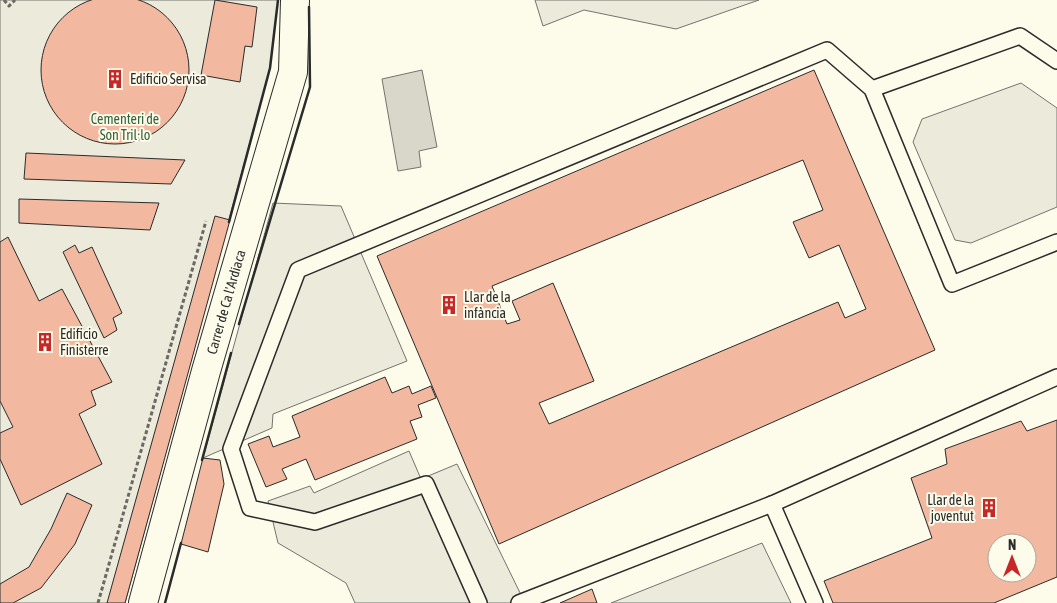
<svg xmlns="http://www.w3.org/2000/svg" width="1057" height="603" font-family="'Asap Condensed',sans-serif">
	<rect width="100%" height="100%" fill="#fdfbea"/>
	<g fill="#ecebdb" stroke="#74746e">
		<path d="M0,0H278L270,68L125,603H0Z"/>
		<path d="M1021,83L1057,108V207L971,243L955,240L913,142L922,119Z"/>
	</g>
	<g fill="#eceadb" stroke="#74746e">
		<path d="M535,0H759L676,29L584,10L543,26Z"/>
		<path d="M273,203L341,206L407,361L273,414L272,428L203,458Z"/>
		<path d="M409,451L421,479L457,464L525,603H355L346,583L278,543L268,501L310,486L314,493Z"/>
		<path d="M762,543L791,603H611Z"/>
	</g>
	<path fill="#d8d7c9" stroke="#74746e" d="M422,70L437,147L419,151L421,167L398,171L382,79Z"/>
	<g fill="#f2b8a0" stroke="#2b2b2b" fill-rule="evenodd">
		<circle cx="115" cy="70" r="74"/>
		<path d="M215,0L257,7L252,47L245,46L240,82L201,75Z"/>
		<path d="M814,70L935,350L499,544L377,256ZM803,160L823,210L793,222L809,258L839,245L866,309L845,318L838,302L549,424L539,403L594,381L553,283L512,301L520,320L507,324L492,286Z"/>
		<path d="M26,153L185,160L171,184L24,179Z"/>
		<path d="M19,199L159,203L150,230L19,223Z"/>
		<path d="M215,216L230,220L125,603H107Z"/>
		<path d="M8,237L39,301L62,289L112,382L91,391L96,405L79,414L102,464L21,505L0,459V433L13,427L0,401V242Z"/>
		<path d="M75,245L79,253L92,247L122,313L113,318L117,330L104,338L63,252Z"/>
		<path d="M385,377L392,393L409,386L412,394L431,386L436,398L418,405L422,417L410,421L417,439L315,480L306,459L282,469L287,479L266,487L248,444L269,436L273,447L300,437L292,416Z"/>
		<path d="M1057,420V577L994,603H833L824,581L932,538L911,478L947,464L945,449L1021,421L1027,431ZM997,543H1027V573H997Z"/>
		<path d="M203,458L220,460L224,484L208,552L181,544Z"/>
		<path d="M67,493L92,505L75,544L41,588L13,603H0V584L29,567L51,529Z"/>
		<path d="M592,589L597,603H560Z"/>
	</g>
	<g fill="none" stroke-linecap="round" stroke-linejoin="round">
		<g stroke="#2b2b2b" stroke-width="18">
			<g id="service">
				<path d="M872,89L1020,36L1057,61"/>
				<path d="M772,504L1057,377"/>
				<path d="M479,603L426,484L315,522L250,508L231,449L298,270L827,50L872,89L952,284L1057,242"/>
				<path d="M519,603L772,504L815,603"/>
			</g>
		</g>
		<g stroke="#2b2b2b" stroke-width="30">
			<path id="minor" d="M143,603L206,371L293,72L295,0"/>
		</g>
		<g stroke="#6a6964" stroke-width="3" stroke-dasharray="4 2.5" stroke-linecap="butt">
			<path d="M4,0L9,6L15,0"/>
			<path d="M98,603L206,221"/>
		</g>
		<use href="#service" stroke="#fdfbea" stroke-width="15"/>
		<use href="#minor" stroke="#fdfbea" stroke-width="28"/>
		<g stroke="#2b2b2b" stroke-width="2.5">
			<path d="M229,222L270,68L278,0"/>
			<path d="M239,324L310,87L309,7"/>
			<path d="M202,460L231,353"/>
			<path d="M165,603L181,543"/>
		</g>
	</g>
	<defs>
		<g id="building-bare" transform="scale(1.5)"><path d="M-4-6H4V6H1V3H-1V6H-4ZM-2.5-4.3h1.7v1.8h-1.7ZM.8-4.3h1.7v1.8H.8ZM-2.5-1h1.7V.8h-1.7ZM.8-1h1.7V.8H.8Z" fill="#c62828" stroke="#fdfbea" stroke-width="2.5" paint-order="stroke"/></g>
	</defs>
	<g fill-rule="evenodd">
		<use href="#building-bare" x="115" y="79"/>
		<use href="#building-bare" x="449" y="305"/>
		<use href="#building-bare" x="45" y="342"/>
		<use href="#building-bare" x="989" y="508"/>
	</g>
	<g text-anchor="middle" stroke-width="4" stroke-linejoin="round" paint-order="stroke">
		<g font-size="14" fill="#2b2b2b" stroke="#fdfbea" text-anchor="start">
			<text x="130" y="84">Edificio Servisa</text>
			<text x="464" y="302">Llar de la<tspan x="464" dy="16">infància</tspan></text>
			<text x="60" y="339">Edificio<tspan x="60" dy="16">Finisterre</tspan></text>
			<text x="974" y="505" text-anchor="end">Llar de la<tspan x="974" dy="16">joventut</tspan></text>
		</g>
		<g font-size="14" fill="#34623c" stroke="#fdfbea">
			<text x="125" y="124">Cementeri de<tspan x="125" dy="16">Son Tril·lo</tspan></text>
		</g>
		<g font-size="14" fill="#2b2b2b" stroke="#fdfbea">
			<text transform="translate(226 302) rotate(-74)" y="5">Carrer de Ca l'Ardiaca</text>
		</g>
	</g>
	<g transform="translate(1012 558)"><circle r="24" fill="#fdfbea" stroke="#a9a89e"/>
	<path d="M0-4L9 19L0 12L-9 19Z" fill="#c62828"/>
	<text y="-8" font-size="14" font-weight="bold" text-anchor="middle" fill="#2b2b2b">N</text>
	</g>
</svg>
